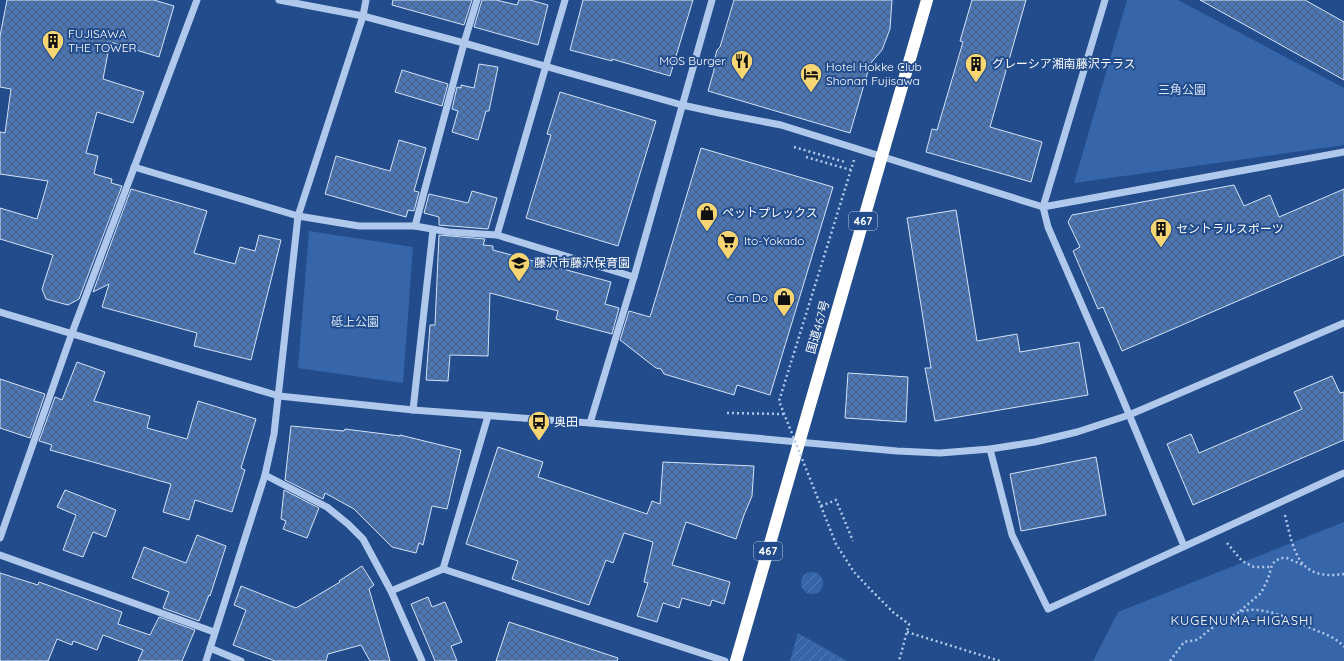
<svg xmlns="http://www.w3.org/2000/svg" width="1344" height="661" font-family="Quicksand,'Noto Sans JP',sans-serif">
	<defs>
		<pattern id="garden-furrows" width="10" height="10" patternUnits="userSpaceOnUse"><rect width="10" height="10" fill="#3666a9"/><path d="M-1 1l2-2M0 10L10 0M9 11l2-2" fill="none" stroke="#547db6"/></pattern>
		<pattern id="building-cross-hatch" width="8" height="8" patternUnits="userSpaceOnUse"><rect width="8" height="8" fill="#4b76b3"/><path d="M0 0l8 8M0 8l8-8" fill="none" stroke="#4c6180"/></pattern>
	</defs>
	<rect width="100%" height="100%" fill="#224c8c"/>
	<g fill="#3666a9">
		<path d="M1127,0H1178L1344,88V145L1074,183Z"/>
		<path d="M309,231L413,247L403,383L298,368Z"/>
		<path d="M1344,522V661H1093L1118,612Z"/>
	</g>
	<g fill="url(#garden-furrows)">
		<circle cx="812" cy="583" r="11"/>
		<path d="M798,633L847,661H790Z"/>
	</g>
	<g fill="url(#building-cross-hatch)" stroke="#d4e3f8">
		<path d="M7,0H154L174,6L159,57L110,42L103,79L144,92L133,123L97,112L86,153L98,156L94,174L112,179L111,183L122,186L79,299L68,305L46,299L42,289L53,255L0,239V208L37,219L48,181L0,174V132L5,133L11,89L0,87V36Z"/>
		<path d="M393,0H472L464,25L392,5Z"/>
		<path d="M482,0H496L517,5L519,0H530L548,5L538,45L474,27Z"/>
		<path d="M583,0H693L670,76L612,59V61L570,50Z"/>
		<path d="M734,0H892L890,29L882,50L870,64L850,133L708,91L714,70V61L717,50L720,47Z"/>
		<path d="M972,0H1026L990,127L1042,142L1031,182L926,152L932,129L937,130L963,42L960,41Z"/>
		<path d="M1200,0H1305L1344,22V80Z"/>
		<path d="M479,64L498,67L489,111H486L478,140L452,132L458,111L452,109L457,87L461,88V85L474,88Z"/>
		<path d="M402,70L448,84L442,106L395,92Z"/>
		<path d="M560,92L656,121L618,246L526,218L551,135L547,134Z"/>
		<path d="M399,140L426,148L414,191L419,192L414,211L408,210L406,217L325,194L336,156L390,171Z"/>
		<path d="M701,148L833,187L770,395L737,385L734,395L664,374L661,369L656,368L620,340L629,311L650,317Z"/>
		<path d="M1234,185L1244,206L1270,195L1279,217L1344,189V255L1122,351L1103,307L1098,309L1073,251L1080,247L1068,222L1072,215Z"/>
		<path d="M131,189L207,211L194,253L235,264L240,247L255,251L259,235L281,240L251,360L194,346L197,333L102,307L109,284L93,292Z"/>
		<path d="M472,191L497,198L488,229L439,225V217L424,213L429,194L468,203Z"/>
		<path d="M956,210L977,341L1017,334L1020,352L1079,342L1088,395L935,421L925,368H931L907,218Z"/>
		<path d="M439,235L485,239L483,245L493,246V250L611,282L605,304L619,308L612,334L556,319L558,311L490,293L488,356L450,355L448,381L426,380L430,325H435Z"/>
		<path d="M77,362L105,372L94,401L150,416L147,428L187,439L198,401L256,419L241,468L245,470L232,512L195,500L189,520L163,512L171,484L50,450L52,445L39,441L55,397L62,400Z"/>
		<path d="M848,373L908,377L906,422L845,418Z"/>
		<path d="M1332,376L1340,393L1344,392V440L1193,505L1167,444L1191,434L1199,453L1302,409L1294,392Z"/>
		<path d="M0,379L45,394L30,438L0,428Z"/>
		<path d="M291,426L344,431L345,429L400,436V435L461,450L447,509L432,506L423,545L419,543L416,553L392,547L354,509L325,493L323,499L285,480Z"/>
		<path d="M498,447L543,462L538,477L647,514L652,501L660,504L663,462L754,466L752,496L744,515L736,539L686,522L672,565L730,582L724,604L712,600L710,606L682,598L679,608L663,603L657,622L637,616L648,583L644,582L653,542L624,533L613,563L606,560L589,605L512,579L518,561L466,544Z"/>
		<path d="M1096,457L1106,515L1021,531L1010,474Z"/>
		<path d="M65,490L116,510L106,537L93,532L83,557L63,550L76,515L57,507Z"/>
		<path d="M284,490L319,508L307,538L283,529L286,521L281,519Z"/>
		<path d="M197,535L226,546L210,596L209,595L199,621L163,608L169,592L132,578L144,547L186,563Z"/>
		<path d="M362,566L374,585L369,589L390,661H370L361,645L328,654L326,661H275L233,645L246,610L234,605L241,586L296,608L340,582L339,581Z"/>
		<path d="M0,573L38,585L39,582L122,612L118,624L150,635L159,617L195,630L182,661H138L143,650L103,635L97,650L73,641L72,645L57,639L48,661H0Z"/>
		<path d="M428,597L432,607L445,602L462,642L451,646L457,661H435L411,604Z"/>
		<path d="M509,622L618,658L617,661H496Z"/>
	</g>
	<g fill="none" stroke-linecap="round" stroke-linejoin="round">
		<g stroke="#b0c8eb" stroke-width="2.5" stroke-dasharray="2 3" stroke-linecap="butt">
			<path d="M794,147L845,162"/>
			<path d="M806,157L851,170"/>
			<path d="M727,413L784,414"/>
			<path d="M821,506L836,500L853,541"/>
			<path d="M1285,515C1294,552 1298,581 1344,574"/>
			<path d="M1227,543L1242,561L1254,567H1271"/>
			<path d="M1240,611L1261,593L1268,579L1272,565L1275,561L1281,558H1287L1303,565"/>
			<path d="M907,632L1000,661"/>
			<path d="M1170,661L1184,642C1188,641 1192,641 1196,640C1200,639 1204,634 1208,631C1217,624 1229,616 1240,612C1261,604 1293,620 1313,629C1324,634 1336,637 1344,647"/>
		</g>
		<g stroke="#b0c8eb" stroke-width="7">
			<path d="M279,0L363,16L464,43L682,105L719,113L781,125L1043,207L1344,152"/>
			<path d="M1105,0L1043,207L1048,227L1118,388L1184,546"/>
			<path d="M134,167L298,216L359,226H415L449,232L497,235L634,277"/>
			<path d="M415,226L464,43L477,0"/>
			<path d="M497,235L565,0"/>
			<path d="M0,312L279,396L413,410L590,423L897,451L940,453L990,449L1035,442L1077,432L1129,415L1344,323"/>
			<path d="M413,410L433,230"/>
			<path d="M590,423L634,277L712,0"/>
			<path d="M990,449L1012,535L1048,609L1344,473"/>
			<path d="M265,475L327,507L348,524L363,539L391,591L422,661"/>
			<path d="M0,538L72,333L197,0"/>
			<path d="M0,555L214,632"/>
			<path d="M443,569L488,416"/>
			<path d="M391,591L443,569L725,661"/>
			<path d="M210,648L241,661"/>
			<path d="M206,661L265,475L274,434L298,216L363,16L366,0"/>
		</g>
		<path stroke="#fff" stroke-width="12" d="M736,661L927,0"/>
		<path stroke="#b0c8eb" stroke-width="2.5" stroke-dasharray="2 3" stroke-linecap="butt" d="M854,160L779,401L836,544L854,572L872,591L894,613L909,624L899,661"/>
	</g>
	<defs>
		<g id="building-pin" transform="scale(1.15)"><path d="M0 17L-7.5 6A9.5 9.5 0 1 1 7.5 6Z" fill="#f7d572" stroke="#224c8c"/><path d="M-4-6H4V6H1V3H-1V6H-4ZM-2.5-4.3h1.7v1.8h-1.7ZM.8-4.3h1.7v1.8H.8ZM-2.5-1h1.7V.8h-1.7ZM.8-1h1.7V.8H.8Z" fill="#111"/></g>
		<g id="restaurant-pin" transform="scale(1.15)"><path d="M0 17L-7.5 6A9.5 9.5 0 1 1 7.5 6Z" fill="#f7d572" stroke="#224c8c"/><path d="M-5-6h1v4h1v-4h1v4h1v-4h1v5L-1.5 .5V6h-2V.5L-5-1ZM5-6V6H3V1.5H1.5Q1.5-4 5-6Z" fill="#111"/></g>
		<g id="hotel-pin" transform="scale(1.15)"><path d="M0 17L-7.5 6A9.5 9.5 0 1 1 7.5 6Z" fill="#f7d572" stroke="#224c8c"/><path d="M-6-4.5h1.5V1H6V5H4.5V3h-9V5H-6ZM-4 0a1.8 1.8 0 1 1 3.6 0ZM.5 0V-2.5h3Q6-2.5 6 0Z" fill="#111"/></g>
		<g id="shop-pin" transform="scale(1.15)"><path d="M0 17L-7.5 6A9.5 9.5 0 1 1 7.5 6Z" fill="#f7d572" stroke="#224c8c"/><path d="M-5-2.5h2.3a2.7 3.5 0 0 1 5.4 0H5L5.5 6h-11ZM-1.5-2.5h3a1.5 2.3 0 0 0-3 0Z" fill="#111"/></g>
		<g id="supermarket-pin" transform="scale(1.15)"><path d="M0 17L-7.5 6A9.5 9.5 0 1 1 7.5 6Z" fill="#f7d572" stroke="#224c8c"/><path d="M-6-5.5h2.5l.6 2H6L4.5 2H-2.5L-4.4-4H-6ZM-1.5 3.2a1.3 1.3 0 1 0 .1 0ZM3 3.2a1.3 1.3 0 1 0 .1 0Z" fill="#111"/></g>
		<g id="school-pin" transform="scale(1.15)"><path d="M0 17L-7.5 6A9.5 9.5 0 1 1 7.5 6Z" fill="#f7d572" stroke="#224c8c"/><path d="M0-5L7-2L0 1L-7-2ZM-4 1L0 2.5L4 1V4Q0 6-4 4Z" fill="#111"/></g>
		<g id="bus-pin" transform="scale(1.15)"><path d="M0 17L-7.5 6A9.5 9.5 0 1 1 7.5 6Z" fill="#f7d572" stroke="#224c8c"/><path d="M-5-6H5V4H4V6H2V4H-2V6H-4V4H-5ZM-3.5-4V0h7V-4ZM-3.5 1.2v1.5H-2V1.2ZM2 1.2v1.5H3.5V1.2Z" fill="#111"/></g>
	</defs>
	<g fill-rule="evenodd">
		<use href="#building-pin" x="53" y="41"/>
		<use href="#restaurant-pin" x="742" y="61"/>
		<use href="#building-pin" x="976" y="64"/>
		<use href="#hotel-pin" x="811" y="74"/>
		<use href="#shop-pin" x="707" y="213"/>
		<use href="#building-pin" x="1161" y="229"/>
		<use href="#supermarket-pin" x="728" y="241"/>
		<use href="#school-pin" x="519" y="263"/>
		<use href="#shop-pin" x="784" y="298"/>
		<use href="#bus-pin" x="539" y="422"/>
	</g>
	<g text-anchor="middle" stroke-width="4" stroke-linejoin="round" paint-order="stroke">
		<g fill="#224c8c" stroke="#bdc9dc" stroke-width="1">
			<rect x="849" y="212" width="28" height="18" rx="3"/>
			<rect x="754" y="542" width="28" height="18" rx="3"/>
		</g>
		<g font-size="11" font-weight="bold" fill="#fff">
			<text x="863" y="225">467</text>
			<text x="768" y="555">467</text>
		</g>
		<g font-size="12" fill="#fff" stroke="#224c8c" text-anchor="start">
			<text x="68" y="38">FUJISAWA<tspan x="68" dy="14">THE TOWER</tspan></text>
			<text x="726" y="65" text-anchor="end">MOS Burger</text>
			<text x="992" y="68">グレーシア湘南藤沢テラス</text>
			<text x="826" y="71">Hotel Hokke Club<tspan x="826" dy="14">Shonan Fujisawa</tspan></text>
			<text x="722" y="217">ペットプレックス</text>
			<text x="1176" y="233">セントラルスポーツ</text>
			<text x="744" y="245">Ito-Yokado</text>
			<text x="534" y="267">藤沢市藤沢保育園</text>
			<text x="768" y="302" text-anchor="end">Can Do</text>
			<text x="554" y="426">奥田</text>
		</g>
		<g font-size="12" fill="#d4e3f8" stroke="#224c8c">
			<text x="1182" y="94">三角公園</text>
			<text x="355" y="326">砥上公園</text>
		</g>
		<g font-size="12" fill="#fff" stroke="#224c8c">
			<text transform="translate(818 327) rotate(-74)" y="4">国道467号</text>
		</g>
		<g font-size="13" letter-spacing="1" fill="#fff" stroke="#224c8c">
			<text x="1242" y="625">KUGENUMA-HIGASHI</text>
		</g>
	</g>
</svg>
